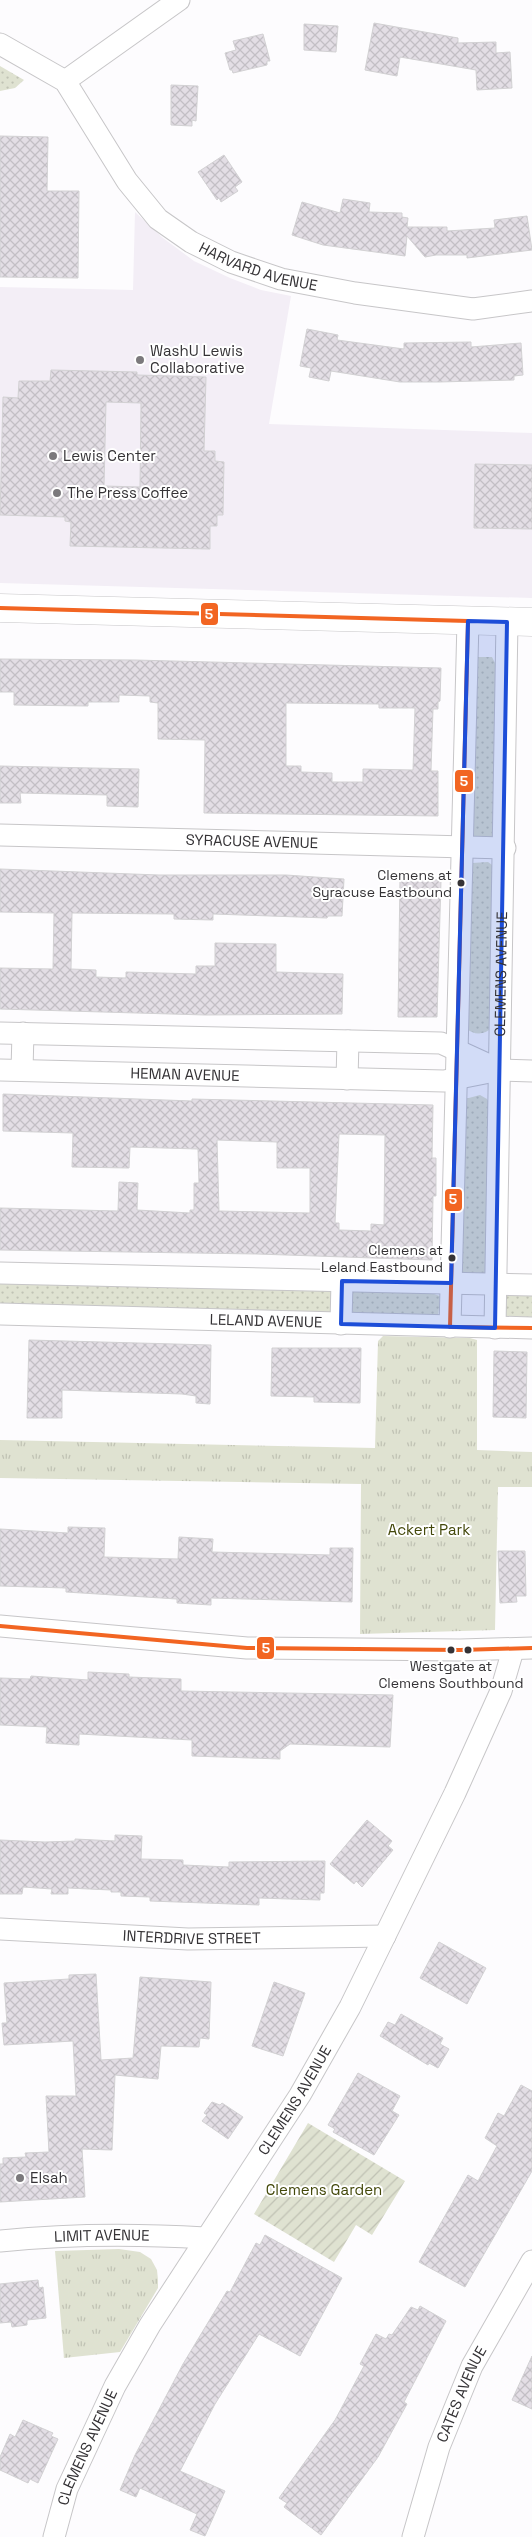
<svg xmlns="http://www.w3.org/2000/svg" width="532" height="2537" font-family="'Space Grotesk',sans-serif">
	<defs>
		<pattern id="grass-dots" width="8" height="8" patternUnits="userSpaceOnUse" patternTransform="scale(1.25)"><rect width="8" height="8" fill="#dfe2d1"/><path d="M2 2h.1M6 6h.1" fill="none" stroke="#c0c2b4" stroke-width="1.8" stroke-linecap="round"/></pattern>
		<pattern id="park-tufts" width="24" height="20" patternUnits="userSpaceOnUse" patternTransform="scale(1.25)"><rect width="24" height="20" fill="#dfe2d1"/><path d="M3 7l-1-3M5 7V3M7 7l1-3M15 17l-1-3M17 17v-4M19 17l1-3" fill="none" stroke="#c0c2b4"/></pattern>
		<pattern id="garden-furrows" width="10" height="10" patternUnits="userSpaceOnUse" patternTransform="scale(1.25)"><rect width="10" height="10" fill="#dfe2d1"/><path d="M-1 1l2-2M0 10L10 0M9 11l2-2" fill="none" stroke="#c0c2b4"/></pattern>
		<pattern id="building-cross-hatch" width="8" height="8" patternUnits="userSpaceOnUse" patternTransform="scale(1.25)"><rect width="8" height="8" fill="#e3dee5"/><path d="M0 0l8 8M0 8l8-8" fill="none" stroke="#c3bfc5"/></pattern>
	</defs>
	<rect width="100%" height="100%" fill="#fdfcfe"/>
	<path fill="#f3eef6" d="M135,212L163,238L194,261L230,278L261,290L291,296L269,424L532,433V598L0,583V287L133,290Z"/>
	<g fill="url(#grass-dots)">
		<path d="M0,66L24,80L15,88L0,91Z"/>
		<path d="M478,657H492L496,665L493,836L486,839L472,836L475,662Z"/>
		<path d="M488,862L492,865V1027C484,1036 474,1035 465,1028L472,863Z"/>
		<path d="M480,1095L487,1099L491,1105L488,1267L485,1273L463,1274L460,1272L465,1099Z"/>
		<path d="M0,1280L330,1290L335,1303L330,1315L0,1310Z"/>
		<path d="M353,1291L431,1293L440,1296L438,1318L355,1314L350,1309V1295Z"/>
		<path d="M532,1293V1321L508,1319L505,1314L507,1295Z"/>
	</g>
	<g fill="url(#park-tufts)">
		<path d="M383,1336L470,1338L477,1340V1450L532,1452V1487H498L495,1630L360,1634L361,1484L0,1478V1440L375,1448L378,1341Z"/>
		<path d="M119,2249L140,2252L151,2259L157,2270L158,2280V2288L120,2352L64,2358L55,2251Z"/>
	</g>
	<path fill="url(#garden-furrows)" d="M308,2123L405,2181L372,2235L356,2225L334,2262L254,2214Z"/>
	<g fill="url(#building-cross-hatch)" stroke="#d2d1d3" fill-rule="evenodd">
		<path d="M374,23L458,38V43L496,42V53L510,52L512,88L477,90L476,70L400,57L397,76L365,70Z"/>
		<path d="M304,24L338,26L336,52L304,50Z"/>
		<path d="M263,34L270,61H267V65L233,73L232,70H230L225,53L236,50L233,41Z"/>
		<path d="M171,85L198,86L196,121L192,120V126L171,125Z"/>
		<path d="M0,136L48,137L47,191H79L78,278L0,277Z"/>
		<path d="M224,155L242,182L235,187L238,191L221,202L219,198L217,200L198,172Z"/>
		<path d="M343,199L370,203L369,212L402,213V217L408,218L407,227H447V231L495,228L494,220L527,216L532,250L467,258V255H436L425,257L407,236L405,256L323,245L292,235L302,202L340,213Z"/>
		<path d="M307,329L338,335L337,340L404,349V343L471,342V347L521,343L523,375L514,376V380L439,382H400L331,371L329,381L309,377L311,368L300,366Z"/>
		<path d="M51,370L137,372V375L206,377L204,451H215V461L224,462L223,515H217V526H210V549L70,546L71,522L65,521V517L0,515L3,397L18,398L19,381H50ZM106,402L141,403L140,487L104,486Z"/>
		<path d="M475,464L532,465V529L474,528Z"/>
		<path d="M0,659L135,660L441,668L440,701L438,702V709H433L431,771H438V816L204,813L205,740L158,739V703L150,702V696L119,695V702H88V706L14,705V692H0ZM286,703L379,704V708H415L413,770L363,769V782H332V773L301,772V766H286Z"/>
		<path d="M0,766L139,769L138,807L107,806V795L20,793L21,803H0Z"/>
		<path d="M0,869L159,875H286L344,879L342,916H328L327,918L213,914V920L174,919V914L72,913L71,969L96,970V977L126,978V972L196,974V966H215V943L276,944V972L343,974L342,1014L205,1015L0,1009V968L53,969L54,913L0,912Z"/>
		<path d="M400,879L441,880L437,1017H398Z"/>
		<path d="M3,1094L192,1101V1099L433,1105L432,1158H436V1196H433L432,1260L257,1254L0,1250V1208L118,1211L119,1182L138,1183L137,1210L190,1213V1210H194V1183H199L198,1149L130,1147L129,1168L72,1167L73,1133L3,1131ZM339,1134L385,1135L384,1225L371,1224V1231L339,1230V1223H335ZM217,1140L277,1142V1168H310V1213L219,1211Z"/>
		<path d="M29,1340L211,1345L210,1404L196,1403V1396L182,1394L62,1390V1418H27Z"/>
		<path d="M272,1348H361L360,1403L314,1402V1397L271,1396Z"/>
		<path d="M494,1351L527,1352L526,1418L493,1417Z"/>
		<path d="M68,1527L105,1528L104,1557L178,1559L179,1537L213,1539L212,1552L330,1555V1548H353L352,1602L211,1598V1605L177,1603V1599L66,1592V1588L0,1586V1529L68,1533Z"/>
		<path d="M498,1551H525L526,1596H516L517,1602L500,1603Z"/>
		<path d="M88,1672L129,1674V1677L181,1679V1691L393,1695L390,1747L290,1744L280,1751V1759L192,1756V1740L79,1734V1745L46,1743L47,1727L0,1725V1678L30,1679L31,1676L88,1680Z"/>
		<path d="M367,1820L392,1841L388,1846L393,1850L362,1887L356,1881L354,1884L330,1864Z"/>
		<path d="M115,1835L142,1836L141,1859L183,1860V1865L229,1867V1862L325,1861L324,1893H320V1900L259,1898V1905L150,1901V1897L121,1896V1892H111V1890L68,1888V1894H51L52,1889L23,1887L22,1894H0V1840L45,1842L75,1841V1839L115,1841Z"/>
		<path d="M439,1942L486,1968L467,2004L420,1978Z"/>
		<path d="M96,1974L101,2060L133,2058L140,1977L211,1982L209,2039L200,2038L199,2047L161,2046L158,2079L115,2075L112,2150L82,2149L85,2197L0,2202V2164H3V2158L26,2157L25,2153L49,2152L46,2096H76L73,2041L4,2045L2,2023H7L4,1983L69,1979V1975Z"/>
		<path d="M274,1982L305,1993L283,2056L252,2046Z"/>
		<path d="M401,2014L443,2038L440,2044L449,2049L438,2068L429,2063L428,2065L380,2036L388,2022L395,2025Z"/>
		<path d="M358,2073L400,2096L392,2111L399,2115L374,2155L333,2132L335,2129L328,2125Z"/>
		<path d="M521,2085L532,2091V2171L465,2287L419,2262L468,2175L478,2181L497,2146L485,2138L498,2113L504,2116Z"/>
		<path d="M212,2102L220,2105L222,2103L243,2117L228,2139L202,2121L207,2115L204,2113Z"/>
		<path d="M265,2235L342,2278L300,2356L259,2334L215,2404L180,2471L225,2491L205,2536L190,2530L197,2514L140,2488L136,2497L120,2490L135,2455L183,2364L227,2291L230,2292L256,2243L260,2245Z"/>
		<path d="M38,2280L39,2288L43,2287L46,2318L27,2320V2325L12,2327L11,2322L0,2323V2284Z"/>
		<path d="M420,2306L446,2321L404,2402L407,2404L378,2457L321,2535L284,2507L287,2503L279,2498L335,2420L364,2366L360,2364L376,2334L386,2339L389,2334L392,2335L411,2307L418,2310Z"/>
		<path d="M532,2356V2409L512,2400Z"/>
		<path d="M23,2420L53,2433L51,2436L58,2439L38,2483L30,2479L28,2483L0,2470V2457L10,2434L15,2437Z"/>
	</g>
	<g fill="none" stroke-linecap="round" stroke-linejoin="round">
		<g stroke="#c7c6c8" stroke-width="23">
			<g id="street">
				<path id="s1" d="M0,44L65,81L127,181L158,219L191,242L231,262L281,279L355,293L473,309L532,301"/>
				<path d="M65,81L179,0"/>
				<path id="s2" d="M0,835L505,848"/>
				<path d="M0,1033L441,1043L500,1070"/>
				<path id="s3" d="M0,1070L444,1081L500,1070L532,1071"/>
				<path d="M22,1070L23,1033"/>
				<path d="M347,1079L348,1041"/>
				<path d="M0,1273L532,1285"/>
				<path id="s4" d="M0,1314L532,1328"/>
				<path d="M341,1324L342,1281"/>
				<path d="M450,1327L468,621"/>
				<path id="s5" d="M495,1328L507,622"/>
				<path d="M0,1626L247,1648L460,1650L532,1648"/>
				<path id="s6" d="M0,1929L188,1939L385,1936"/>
				<path id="s7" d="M0,2241C69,2234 136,2234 205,2238"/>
				<path id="s8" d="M54,2537L67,2489L115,2386L150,2325L300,2095L350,2007L455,1793L501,1691L513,1650"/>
				<path id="s9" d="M413,2537L439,2447L472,2366L532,2261"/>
			</g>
		</g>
		<g stroke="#c7c6c8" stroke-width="29">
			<path id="secondary" d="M0,608L532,622"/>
		</g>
		<use href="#street" stroke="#fff" stroke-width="21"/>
		<use href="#secondary" stroke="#fff" stroke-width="28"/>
		<g stroke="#fff" stroke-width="8">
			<g id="bus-1">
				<path d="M0,608L468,621L450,1327L532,1328"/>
				<path d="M0,1626L247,1648L460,1650L532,1648"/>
			</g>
		</g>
		<use href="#bus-1" stroke="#f26522" stroke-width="4"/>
	</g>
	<path fill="#1d4ed8" fill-opacity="0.2" stroke="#1d4ed8" stroke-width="4" stroke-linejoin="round" d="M468,621L507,622L495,1328L341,1324L342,1281L451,1283Z"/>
	<g fill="#7b797c" stroke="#fff" stroke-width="2">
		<circle cx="140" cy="360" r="5"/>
		<circle cx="53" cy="456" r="5"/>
		<circle cx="57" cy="493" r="5"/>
		<circle cx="20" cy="2178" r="5"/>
	</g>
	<g fill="#353336" stroke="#fff" stroke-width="2">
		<circle cx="461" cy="883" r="4.5"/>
		<circle cx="452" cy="1258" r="4.5"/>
		<circle cx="451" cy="1650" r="4.5"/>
		<circle cx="468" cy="1650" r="4.5"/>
	</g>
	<g text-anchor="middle" stroke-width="4" stroke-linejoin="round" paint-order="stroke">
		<g font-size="14" fill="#353336" stroke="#fff" text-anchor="end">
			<text x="452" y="880">Clemens at<tspan x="452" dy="17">Syracuse Eastbound</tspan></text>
			<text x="443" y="1255">Clemens at<tspan x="443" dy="17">Leland Eastbound</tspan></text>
			<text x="451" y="1671" text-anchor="middle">Westgate at<tspan x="451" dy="17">Clemens Southbound</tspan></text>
		</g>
		<g font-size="15" fill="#353336" stroke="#fff">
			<text dy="5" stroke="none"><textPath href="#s1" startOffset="354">HARVARD AVENUE</textPath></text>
			<text dy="5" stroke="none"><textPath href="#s2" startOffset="252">SYRACUSE AVENUE</textPath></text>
			<text dy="5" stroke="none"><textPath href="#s5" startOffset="354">CLEMENS AVENUE</textPath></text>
			<text dy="5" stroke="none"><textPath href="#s3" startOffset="185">HEMAN AVENUE</textPath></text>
			<text dy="5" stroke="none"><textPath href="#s4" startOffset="266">LELAND AVENUE</textPath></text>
			<text dy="5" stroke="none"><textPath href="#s6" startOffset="192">INTERDRIVE STREET</textPath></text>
			<text dy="5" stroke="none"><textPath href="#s8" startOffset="501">CLEMENS AVENUE</textPath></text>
			<text dy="5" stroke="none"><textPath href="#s7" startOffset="102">LIMIT AVENUE</textPath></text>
			<text dy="5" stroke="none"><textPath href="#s9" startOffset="151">CATES AVENUE</textPath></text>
			<text dy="5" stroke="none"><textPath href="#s8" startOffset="96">CLEMENS AVENUE</textPath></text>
		</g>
		<g font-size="15" fill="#353336" stroke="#fff" text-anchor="start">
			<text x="150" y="356">WashU Lewis<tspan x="150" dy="17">Collaborative</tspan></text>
			<text x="63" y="461">Lewis Center</text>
			<text x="67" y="498">The Press Coffee</text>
			<text x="30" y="2183">Elsah</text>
		</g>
		<g font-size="15" fill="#43480a" stroke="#fff">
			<text x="429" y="1535">Ackert Park</text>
			<text x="324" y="2195">Clemens Garden</text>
		</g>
	</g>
	<g stroke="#fff" stroke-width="2">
		<rect x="200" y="602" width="19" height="24" rx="5" fill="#f26522"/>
		<rect x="454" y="769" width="20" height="24" rx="5" fill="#f26522"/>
		<rect x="444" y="1188" width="19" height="24" rx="5" fill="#f26522"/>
		<rect x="256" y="1636" width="19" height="24" rx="5" fill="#f26522"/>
	</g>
	<g font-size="14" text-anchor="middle" font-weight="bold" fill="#fff">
		<text x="209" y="619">5</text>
		<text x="464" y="786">5</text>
		<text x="453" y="1204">5</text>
		<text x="266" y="1653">5</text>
	</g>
</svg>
